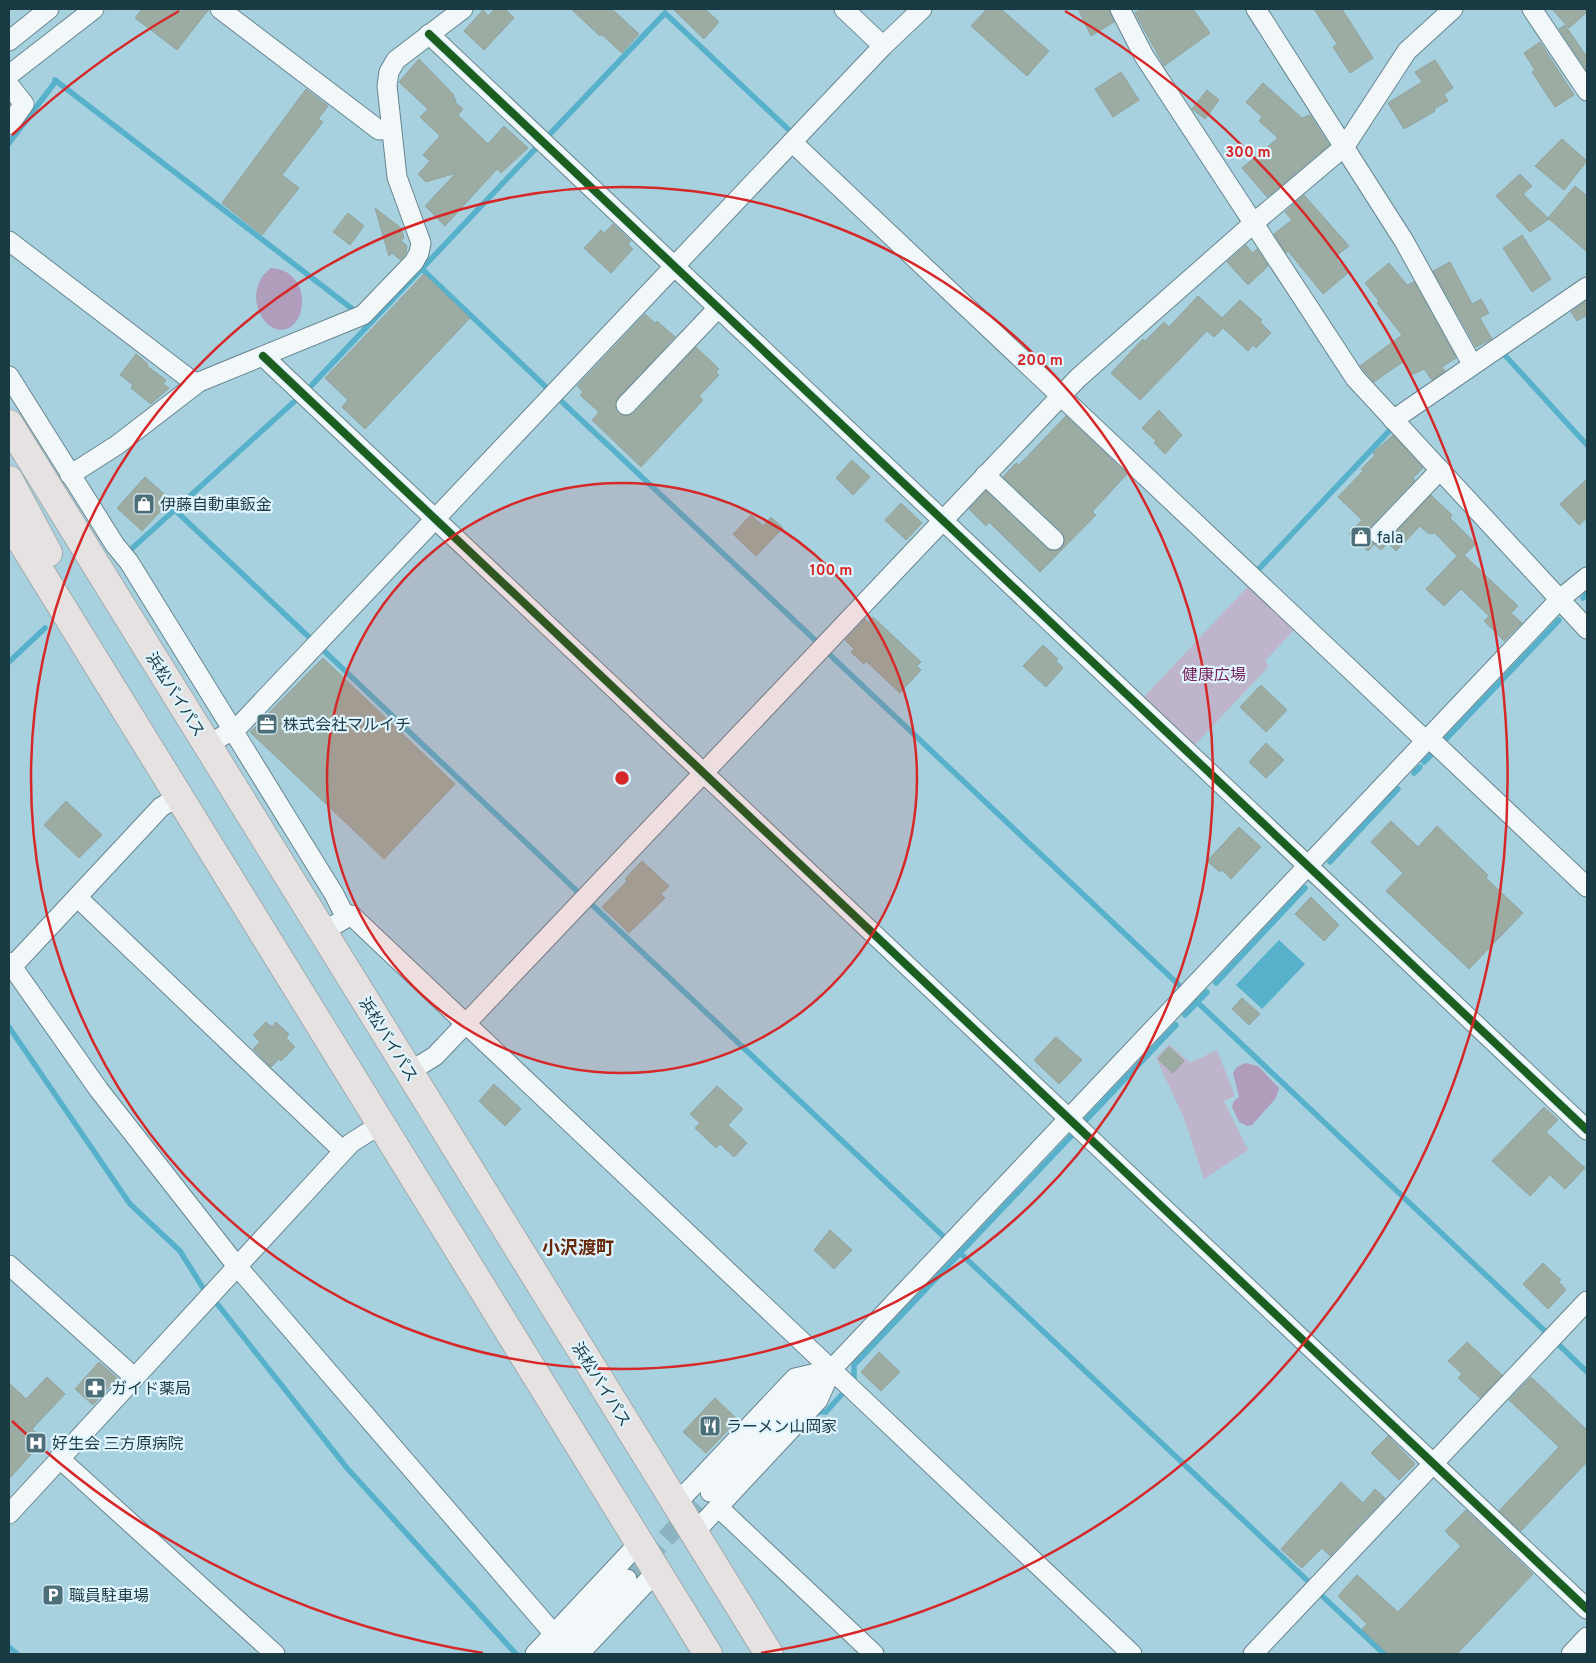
<svg xmlns="http://www.w3.org/2000/svg" width="1596" height="1663" font-family="Overpass,'Noto Sans JP',sans-serif">
	<rect width="100%" height="100%" fill="#a8d1df"/>
	<g fill="#beb5cc">
		<path d="M1252,582L1298,626L1265,661L1269,666L1193,747L1142,699Z"/>
		<path d="M1169,1044L1190,1063L1217,1050L1235,1096L1224,1101L1248,1150L1204,1179L1184,1118L1156,1058Z"/>
	</g>
	<g fill="#b09cbb">
		<path d="M271,268C310,270 309,322 286,329C262,336 241,290 271,268Z"/>
		<path d="M1245,1063L1258,1066L1279,1088L1276,1098L1252,1125L1247,1126L1239,1122L1232,1107L1234,1101L1239,1097L1233,1073L1237,1067Z"/>
	</g>
	<path fill="#58b1cb" d="M1279,940L1305,964L1262,1009L1236,985Z"/>
	<g fill="none" stroke-linecap="round" stroke-linejoin="round">
		<g stroke="#58b1cb" stroke-width="5.5">
			<path d="M55,80L355,311"/>
			<path d="M548,136L665,13L789,130"/>
			<path d="M9,143L56,81"/>
			<path d="M422,269L548,389"/>
			<path d="M1500,353L1502,352L1587,445"/>
			<path d="M310,387L537,147"/>
			<path d="M559,399L816,641"/>
			<path d="M175,510L312,640"/>
			<path d="M127,553L297,399"/>
			<path d="M1256,572L1391,429"/>
			<path d="M1583,598L1587,594"/>
			<path d="M321,648L579,893"/>
			<path d="M829,654L1180,986"/>
			<path d="M9,662L45,628"/>
			<path d="M1446,739L1559,620"/>
			<path d="M1424,762L1432,754"/>
			<path d="M1414,773L1420,767"/>
			<path d="M1330,862L1398,789"/>
			<path d="M590,903L943,1236"/>
			<path d="M1216,983L1305,888"/>
			<path d="M1195,1000L1547,1333"/>
			<path d="M1185,1015L1207,992"/>
			<path d="M9,1027L130,1204L180,1251L203,1288"/>
			<path d="M1086,1120L1176,1025"/>
			<path d="M958,1251L1311,1584"/>
			<path d="M215,1301L347,1468L516,1654"/>
			<path d="M1557,1343L1587,1372"/>
			<path d="M854,1379V1365L1074,1133"/>
			<path d="M815,1415L818,1412H826L843,1393"/>
			<path d="M1319,1593L1384,1654"/>
			<path d="M9,1647L17,1654"/>
		</g>
	</g>
	<g fill="#9caca2" stroke="#93a39e">
		<path d="M142,9H209L177,50L135,18Z"/>
		<path d="M495,9H505L514,18L484,50L464,31L483,10L488,16Z"/>
		<path d="M571,9H612L639,34L622,53L601,34L600,36Z"/>
		<path d="M673,9H705L719,22L704,39Z"/>
		<path d="M987,9H1001L1049,51L1027,76L971,26Z"/>
		<path d="M1078,9H1109L1114,22L1091,36Z"/>
		<path d="M1141,9H1193L1210,33L1164,66L1135,13Z"/>
		<path d="M1314,9H1342L1373,58L1350,73L1333,47L1337,44Z"/>
		<path d="M1552,9H1587V12L1569,28Z"/>
		<path d="M1565,25L1587,57V71L1559,29Z"/>
		<path d="M1540,42L1574,95L1555,107L1532,72L1535,70L1524,53Z"/>
		<path d="M419,59L454,95L453,96L456,100L455,102L463,109L458,115L488,144L504,126L528,148L501,173L497,169L445,226L425,206L456,173L426,182L418,174L430,161L423,155L440,136L420,117L428,109L399,82Z"/>
		<path d="M1435,60L1453,88L1444,94L1448,101L1434,109L1435,111L1404,129L1388,103L1422,82L1415,72Z"/>
		<path d="M1121,72L1139,100L1113,117L1095,89Z"/>
		<path d="M1263,83L1302,118L1310,115L1329,145L1267,197L1242,168L1278,138L1259,121L1262,117L1246,102Z"/>
		<path d="M306,89L328,106L318,119L323,122L282,175L299,188L262,235L222,203Z"/>
		<path d="M1207,90L1219,100L1205,119L1192,109Z"/>
		<path d="M1562,139L1587,161L1564,190L1535,166Z"/>
		<path d="M1520,174L1532,186L1523,194L1549,219L1530,232L1496,196Z"/>
		<path d="M1575,186L1587,196V252L1548,218Z"/>
		<path d="M1304,195L1349,246L1337,255L1339,257L1336,259L1348,273L1323,294L1288,251L1286,253L1274,234L1292,220L1285,212Z"/>
		<path d="M375,208L401,228L404,238L401,241L407,246L406,253L401,260L392,253L389,256Z"/>
		<path d="M348,213L364,226L350,245L333,232Z"/>
		<path d="M613,224L631,241L628,244L633,249L611,273L584,248L601,230L604,233Z"/>
		<path d="M1522,235L1551,279L1532,292L1503,248Z"/>
		<path d="M1246,245L1252,253L1257,249L1268,266L1248,285L1227,262Z"/>
		<path d="M1450,262L1472,304L1481,299L1489,313L1480,318L1492,339L1476,347L1433,271Z"/>
		<path d="M1389,263L1407,285L1414,282L1456,358L1442,367L1445,371L1432,380L1424,369L1411,375L1404,361L1374,382L1360,366L1402,335L1377,303L1379,301L1365,283Z"/>
		<path d="M424,274L470,318L365,429L342,407L348,400L325,378Z"/>
		<path d="M1198,296L1222,318L1240,300L1262,320L1260,322L1271,333L1256,348L1253,345L1248,351L1223,328L1214,337L1207,331L1140,400L1111,373L1143,339L1145,341L1164,322L1169,327Z"/>
		<path d="M1587,300V315L1577,321L1571,312Z"/>
		<path d="M645,314L655,323L657,321L675,337L618,398L615,408L619,413L629,416L634,413L696,347L719,369L716,372L719,375L699,396L703,400L641,467L592,420L599,412L580,395L583,392L577,386Z"/>
		<path d="M136,354L148,364L147,366L166,380L163,384L169,388L151,404L131,388L133,385L120,375Z"/>
		<path d="M1159,410L1182,435L1165,454L1154,443L1156,441L1142,428Z"/>
		<path d="M1066,416L1127,474L1092,512L1096,515L1040,572L989,522L986,526L969,509L986,491L1046,548L1052,551L1062,548L1065,542L1062,532L1003,477L1016,463L1019,465Z"/>
		<path d="M1393,435L1423,468L1413,478L1415,480L1371,526L1368,538L1376,545L1387,542L1431,495L1452,515L1450,518L1476,544L1464,555L1518,606L1511,613L1522,623L1504,641L1484,621L1489,616L1461,589L1444,606L1426,589L1457,556L1435,533L1429,534L1420,526L1396,551L1388,543L1381,550L1374,544L1368,551L1349,534L1362,520L1338,497L1363,471L1361,469L1375,455L1373,453Z"/>
		<path d="M852,460L870,477L853,495L836,478Z"/>
		<path d="M145,477L171,500L142,531L117,508Z"/>
		<path d="M1587,479V518L1579,525L1560,504Z"/>
		<path d="M901,503L922,523L906,540L885,520Z"/>
		<path d="M751,515L763,526L771,517L783,528L756,556L733,534Z"/>
		<path d="M873,617L921,662L917,666L921,670L900,693L866,661L864,664L851,652L854,649L845,640L865,619L868,623Z"/>
		<path d="M1043,645L1058,659L1056,661L1063,668L1046,687L1023,666Z"/>
		<path d="M323,658L455,784L384,859L250,732Z"/>
		<path d="M1261,685L1287,710L1266,732L1240,707Z"/>
		<path d="M1266,743L1284,760L1266,778L1249,762Z"/>
		<path d="M66,801L102,835L79,858L44,825Z"/>
		<path d="M1391,821L1418,847L1437,826L1488,875L1486,878L1523,913L1469,969L1386,891L1403,873L1371,842Z"/>
		<path d="M1239,827L1261,847L1231,879L1222,870L1220,872L1207,861Z"/>
		<path d="M642,861L669,886L661,894L665,898L629,933L602,907L627,881L625,879Z"/>
		<path d="M1311,897L1339,925L1324,941L1295,914Z"/>
		<path d="M1242,998L1260,1014L1249,1025L1232,1009Z"/>
		<path d="M266,1022L272,1027L276,1022L289,1034L286,1038L295,1047L281,1061L279,1059L271,1067L253,1049L260,1042L253,1035Z"/>
		<path d="M1056,1037L1082,1060L1059,1084L1034,1060Z"/>
		<path d="M1169,1047L1184,1061L1173,1073L1158,1059Z"/>
		<path d="M494,1084L521,1109L505,1126L479,1101Z"/>
		<path d="M717,1086L743,1109L728,1125L747,1143L734,1157L720,1144L716,1148L695,1128L700,1123L690,1114Z"/>
		<path d="M1544,1107L1558,1120L1546,1132L1585,1168L1565,1189L1550,1175L1530,1196L1492,1161Z"/>
		<path d="M830,1230L852,1250L834,1269L814,1250Z"/>
		<path d="M1543,1263L1561,1280L1559,1282L1566,1290L1548,1309L1523,1284Z"/>
		<path d="M1467,1342L1502,1375L1480,1398L1458,1378L1462,1374L1448,1361Z"/>
		<path d="M879,1352L900,1372L881,1391L861,1372Z"/>
		<path d="M99,1362L117,1378L93,1405L75,1389Z"/>
		<path d="M47,1377L65,1394L32,1429L44,1440L9,1479V1383L26,1399Z"/>
		<path d="M1531,1377L1587,1430V1462L1521,1531L1499,1511L1559,1447L1509,1400Z"/>
		<path d="M715,1398L738,1420L706,1453L683,1432Z"/>
		<path d="M1388,1436L1415,1464L1399,1480L1371,1453Z"/>
		<path d="M1341,1482L1363,1503L1375,1489L1385,1498L1330,1556L1322,1548L1302,1568L1281,1549Z"/>
		<path d="M1466,1510L1533,1574L1457,1654H1388L1362,1629L1367,1624L1338,1596L1357,1575L1398,1612L1461,1546L1445,1531Z"/>
	</g>
	<g fill="none" stroke-linecap="round" stroke-linejoin="round">
		<path stroke="#8cb3c0" stroke-width="19" stroke-dasharray="19 9" stroke-linecap="butt" d="M627,1579L710,1492"/>
		<g stroke="#67858f" stroke-width="21">
			<g id="minor">
				<path d="M220,9L379,130L391,129"/>
				<path d="M844,9L883,46"/>
				<path d="M1120,9L1144,56L1355,378L1587,629"/>
				<path d="M1256,9L1404,241L1472,364"/>
				<path d="M1532,9L1587,91"/>
				<path d="M429,34L1587,1130"/>
				<path d="M9,41L49,9"/>
				<path d="M9,75L94,9"/>
				<path d="M9,85L24,104L9,125"/>
				<path d="M792,142L1426,741"/>
				<path d="M9,241L196,384"/>
				<path d="M263,356L1587,1609"/>
				<path d="M9,376L115,545L129,562L334,894L346,918"/>
				<path d="M626,405L718,308"/>
				<path d="M1393,420L1587,287"/>
				<path d="M70,475L117,445L199,382L363,315L414,262L419,253L421,243L397,177L387,86L389,72L396,60L463,9"/>
				<path d="M985,475L1054,540"/>
				<path d="M1379,534L1440,470"/>
				<path d="M1429,738L1587,887"/>
				<path d="M208,745L239,726L883,46L922,9"/>
				<path d="M77,897L343,1151"/>
				<path d="M323,932L351,915L1132,1654"/>
				<path d="M9,962L99,1090L236,1265L554,1634"/>
				<path d="M9,970L161,807L179,796"/>
				<path d="M409,1072L435,1056L1078,378L1255,222L1345,146L1407,51L1453,9"/>
				<path d="M9,1265L134,1377"/>
				<path d="M59,1458L275,1654"/>
				<path d="M710,1492L807,1389L831,1370L1560,599L1587,577"/>
				<path d="M676,1504L795,1378L825,1371"/>
				<path d="M718,1507L874,1654"/>
				<path d="M9,1514L351,1143L381,1124"/>
				<path d="M694,1533L818,1400L831,1371"/>
				<path d="M535,1654L639,1543"/>
				<path d="M557,1654L627,1579"/>
				<path d="M579,1654L657,1571"/>
				<path d="M1253,1654L1587,1301"/>
				<path d="M1571,1654L1587,1637"/>
			</g>
		</g>
		<g stroke="#a1acb0" stroke-width="30">
			<g id="highway">
				<path d="M9,424L769,1654"/>
				<path d="M9,480L48,553"/>
				<path d="M9,521L708,1654"/>
			</g>
		</g>
		<use href="#minor" stroke="#f2f8fa" stroke-width="19"/>
		<use href="#highway" stroke="#e5e2e1" stroke-width="28"/>
		<g stroke="#dff4fc" stroke-width="11">
			<g id="cycleway">
				<path d="M429,34L1587,1130"/>
				<path d="M263,356L1587,1609"/>
			</g>
		</g>
		<use href="#cycleway" stroke="#1b5e20" stroke-width="8"/>
	</g>
	<circle cx="622" cy="778" r="295" fill="#d62828" fill-opacity=".12"/>
	<g fill="none" stroke="#d62828" stroke-width="2.5">
		<circle cx="622" cy="778" r="295"/>
		<circle cx="622" cy="778" r="591"/>
		<path d="M483 1653A886 886 0 0 1 12 1421M12 135A886 886 0 0 1 179 11M1065 11A886 886 0 0 1 761 1653"/>
	</g>
	<defs>
		<g id="shop-square" transform="scale(1.125)"><rect x="-9" y="-9" width="18" height="18" rx="4" fill="#4c6f7a" stroke="#dff4fc"/><path d="M-5-2.5h2.3a2.7 3.5 0 0 1 5.4 0H5L5.5 6h-11ZM-1.5-2.5h3a1.5 2.3 0 0 0-3 0Z" fill="#fff"/></g>
		<g id="office-square" transform="scale(1.125)"><rect x="-9" y="-9" width="18" height="18" rx="4" fill="#4c6f7a" stroke="#dff4fc"/><path d="M-6-3h4V-5.5h4V-3h4V5H-6ZM-1-4.5V-3h2v-1.5ZM-6 0V1H6V0Z" fill="#fff"/></g>
		<g id="pharmacy-square" transform="scale(1.125)"><rect x="-9" y="-9" width="18" height="18" rx="4" fill="#4c6f7a" stroke="#dff4fc"/><path d="M-2-6h4v4h4v4h-4v4h-4v-4h-4v-4h4Z" fill="#fff"/></g>
		<g id="restaurant-square" transform="scale(1.125)"><rect x="-9" y="-9" width="18" height="18" rx="4" fill="#4c6f7a" stroke="#dff4fc"/><path d="M-5-6h1v4h1v-4h1v4h1v-4h1v5L-1.5 .5V6h-2V.5L-5-1ZM5-6V6H3V1.5H1.5Q1.5-4 5-6Z" fill="#fff"/></g>
		<g id="hospital-square" transform="scale(1.125)"><rect x="-9" y="-9" width="18" height="18" rx="4" fill="#4c6f7a" stroke="#dff4fc"/><path d="M-5-5h3v3.5h4V-5h3V5h-3V1.5h-4V5h-3Z" fill="#fff"/></g>
		<g id="parking-square" transform="scale(1.125)"><rect x="-9" y="-9" width="18" height="18" rx="4" fill="#4c6f7a" stroke="#dff4fc"/><path d="M-3.5-5.5H1a3.5 3.5 0 0 1 0 7H-1V5.5H-3.5ZM-1-3.4V-.6H.8a1.4 1.4 0 0 0 0-2.8Z" fill="#fff"/></g>
	</defs>
	<g fill-rule="evenodd">
		<use href="#shop-square" x="144" y="504"/>
		<use href="#shop-square" x="1361" y="537"/>
		<use href="#office-square" x="267" y="724"/>
		<use href="#pharmacy-square" x="95" y="1388"/>
		<use href="#restaurant-square" x="710" y="1426"/>
		<use href="#hospital-square" x="36" y="1443"/>
		<use href="#parking-square" x="53" y="1595"/>
	</g>
	<g text-anchor="middle" stroke-width="4.5" stroke-linejoin="round" paint-order="stroke">
		<g font-size="16" fill="#1a3a44" stroke="#dff4fc" text-anchor="start">
			<text x="160" y="510">伊藤自動車鈑金</text>
			<text x="1377" y="543">fala</text>
			<text x="283" y="730">株式会社マルイチ</text>
			<text x="111" y="1394">ガイド薬局</text>
			<text x="726" y="1432">ラーメン山岡家</text>
			<text x="52" y="1449">好生会 三方原病院</text>
			<text x="69" y="1601">職員駐車場</text>
		</g>
		<g font-size="16" fill="#78225e" stroke="#dff4fc">
			<text x="1214" y="680">健康広場</text>
		</g>
		<g font-size="16" fill="#1a3a44" stroke="#dff4fc">
			<text transform="translate(176 694) rotate(58)" y="6">浜松バイパス</text>
			<text transform="translate(389 1039) rotate(58)" y="6">浜松バイパス</text>
			<text transform="translate(602 1384) rotate(58)" y="6">浜松バイパス</text>
		</g>
		<g font-size="18" font-weight="bold" fill="#68280b" stroke="#dff4fc">
			<text x="578" y="1254">小沢渡町</text>
		</g>
	</g>
	<circle cx="622" cy="778" r="8" fill="#d62828" stroke="#dff4fc" stroke-width="2.5"/>
	<g font-size="15" text-anchor="middle" font-weight="bold" fill="#d62828" stroke="#dff4fc" stroke-width="4.5" stroke-linejoin="round" paint-order="stroke">
		<text x="1248" y="157">300 m</text>
		<text x="1040" y="365">200 m</text>
		<text x="831" y="575">100 m</text>
	</g>
	<rect width="1596" height="1663" fill="none" stroke="#1a3a44" stroke-width="20"/>
</svg>
